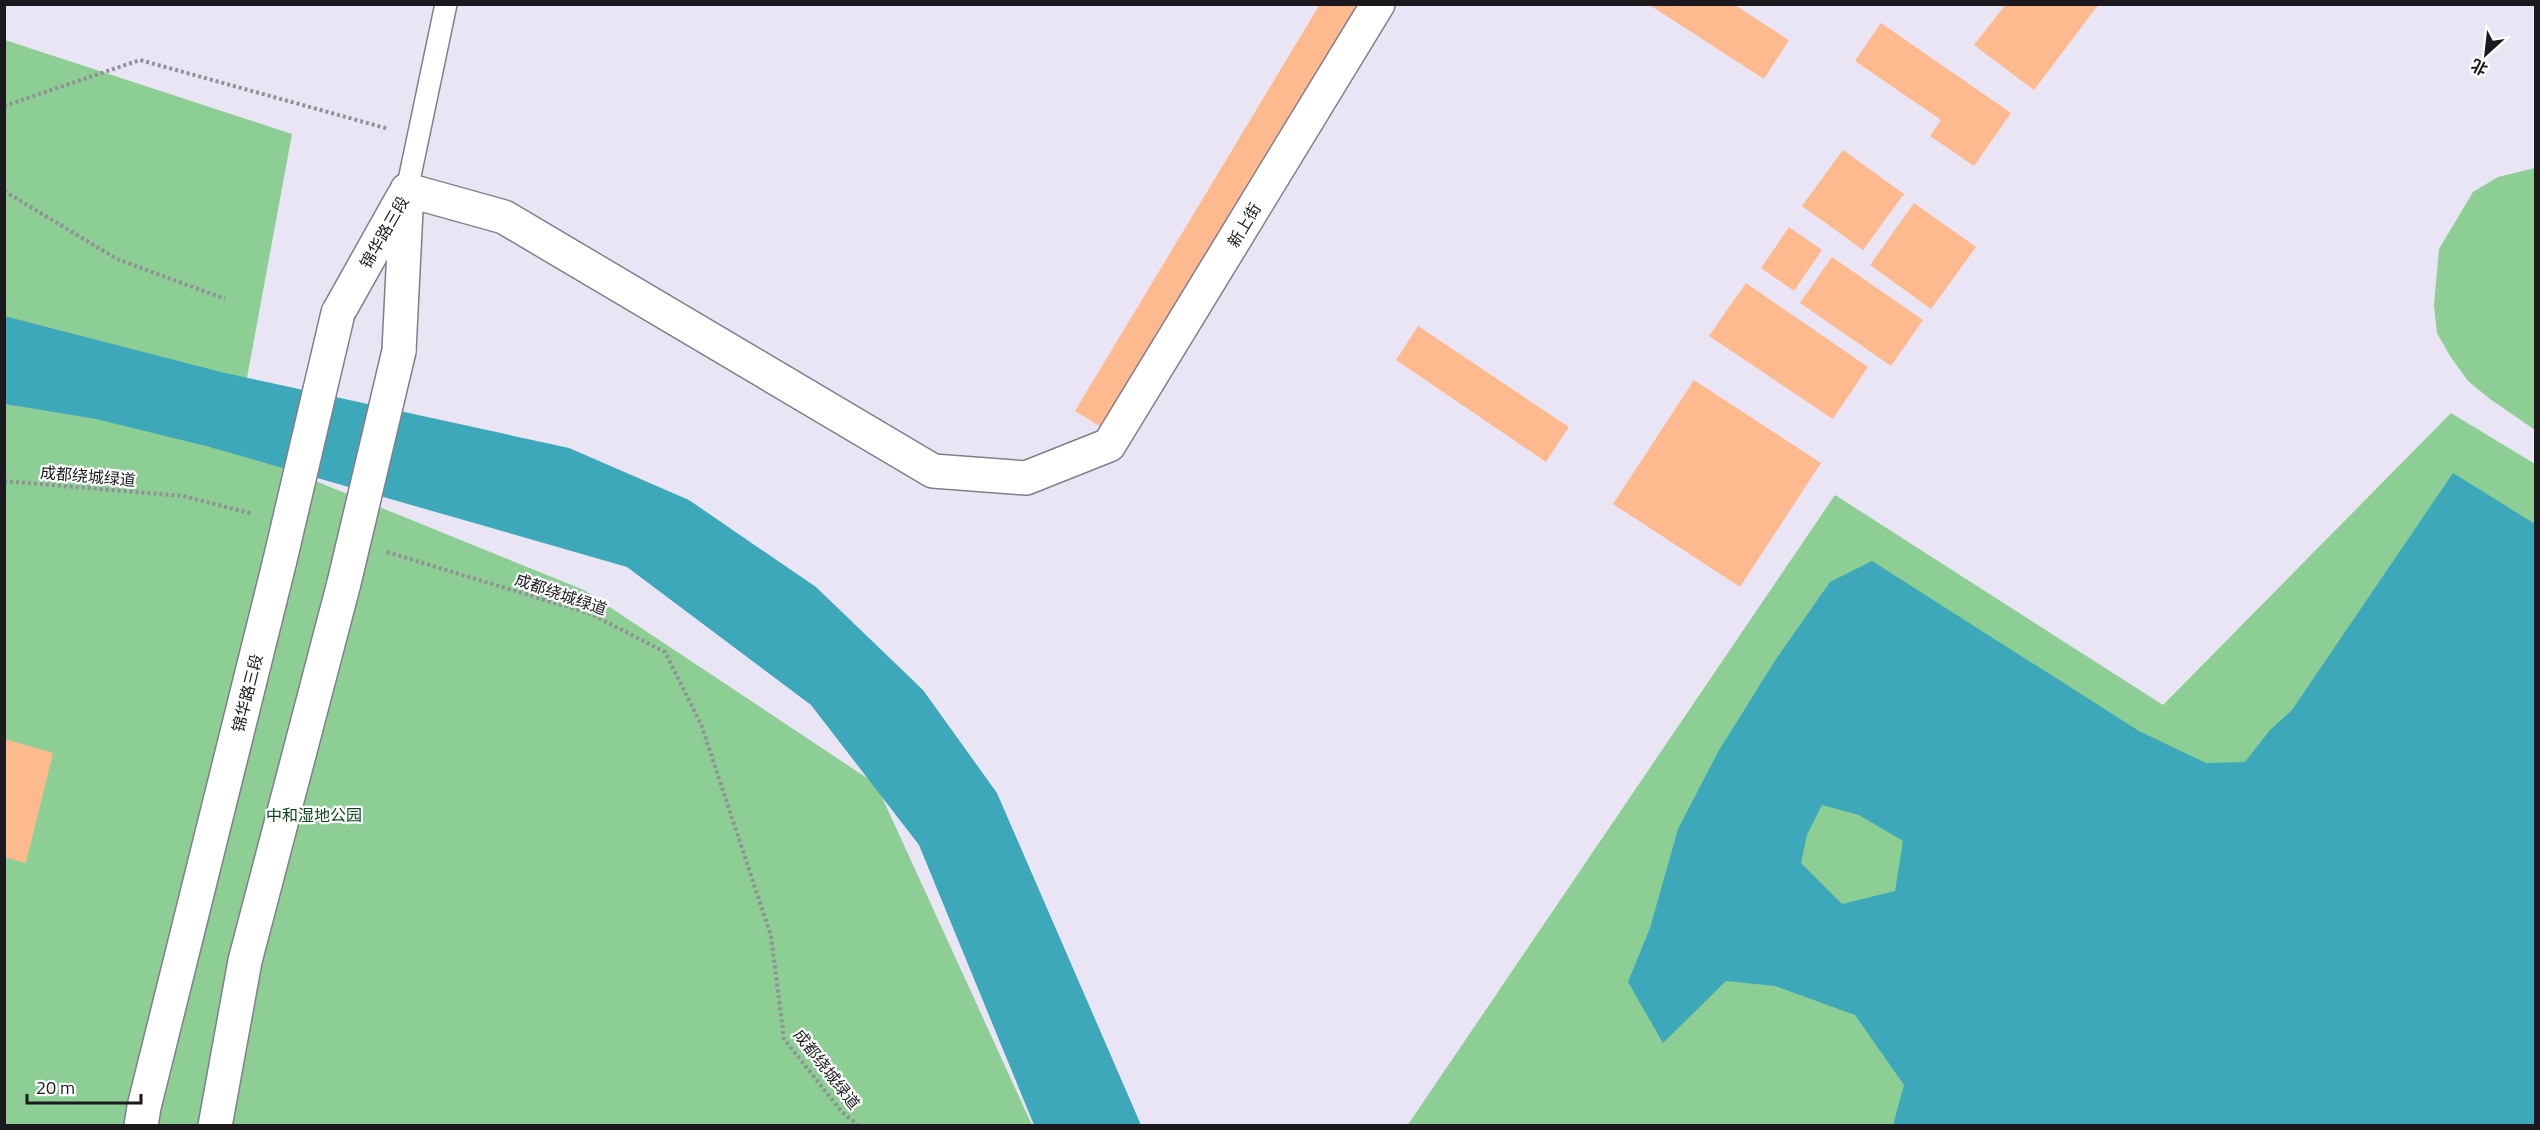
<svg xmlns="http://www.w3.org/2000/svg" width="2540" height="1130" font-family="'Titillium Web','Noto Sans SC',sans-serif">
	<rect width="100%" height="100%" fill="#eae5f4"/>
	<g fill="#8dce95">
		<path d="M5,40L292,134L234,448L584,590L876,784L1032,1125L5,1126Z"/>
		<path d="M2535,168H2536L2535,430L2490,399L2468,381L2450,356L2437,333L2434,305L2439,249L2473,192L2498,177Z"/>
		<path d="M2451,413L2535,464V1125L1407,1126L1835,495L2163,705Z"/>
	</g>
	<g fill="#3da8b9" fill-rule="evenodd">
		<path d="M4,316L221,372L569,448L689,500L816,587L923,690L997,793L1141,1125H1034L919,845L811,705L627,567L206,446L96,419L5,404Z"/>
		<path d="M2453,473L2535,524V1125H1893L1904,1085L1855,1015L1775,986L1726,981L1663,1043L1628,982L1650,928L1678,829L1718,752L1776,659L1830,582L1872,561L2139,731L2206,763L2245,762L2270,730L2292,710ZM1822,805L1859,815L1903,841L1895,891L1842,904L1801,863L1807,835Z"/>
	</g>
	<g fill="#feba8e">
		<path d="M1320,4H1364L1104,429L1075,411Z"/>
		<path d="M1648,4H1733L1789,40L1764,79Z"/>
		<path d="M2006,4H2099L2034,90L1974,45Z"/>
		<path d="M1881,23L2011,113L1974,166L1930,136L1941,120L1855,61Z"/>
		<path d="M1843,150L1904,194L1863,250L1802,206Z"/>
		<path d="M1914,203L1976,247L1931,309L1870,265Z"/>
		<path d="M1789,227L1822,250L1794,291L1761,268Z"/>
		<path d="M1832,257L1923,320L1891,366L1800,303Z"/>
		<path d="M1746,283L1868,367L1833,419L1709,336Z"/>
		<path d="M1418,326L1569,427L1546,462L1396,360Z"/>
		<path d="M1694,380L1821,463L1740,587L1613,504Z"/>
		<path d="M4,739L53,753L26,863L4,857Z"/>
	</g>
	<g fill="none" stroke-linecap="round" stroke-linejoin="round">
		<g stroke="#827d8a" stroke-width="24">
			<path id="lane" d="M407,190L446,4"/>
		</g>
		<g stroke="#827d8a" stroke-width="36">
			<path id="secondary" d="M407,190L504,217L933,471L1026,478L1109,445L1378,4"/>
		</g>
		<g stroke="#827d8a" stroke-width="36">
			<g id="primary">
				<path d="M338,313L403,197"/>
				<path d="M399,351L407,190"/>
				<path d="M141,1126L144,1107L280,560"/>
				<path d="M215,1126L245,961L344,583"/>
			</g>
		</g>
		<g stroke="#928f99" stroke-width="4" stroke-dasharray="3 3" stroke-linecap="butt">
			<path d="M4,106L140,60L389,129"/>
			<path d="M4,191L117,259L225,299"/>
			<path d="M4,481L183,496L253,514"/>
			<path d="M387,552L591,614L665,652L701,724L771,936L784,1039L842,1112L859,1126"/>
		</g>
		<use href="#lane" stroke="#fff" stroke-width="21"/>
		<use href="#secondary" stroke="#fff" stroke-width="33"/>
		<use href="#primary" stroke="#fff" stroke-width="33"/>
		<g stroke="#827d8a" stroke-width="36" stroke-linecap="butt">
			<g id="primary-bridge">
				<path d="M280,560L338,313"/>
				<path d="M344,583L399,351"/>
			</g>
		</g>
		<use href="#primary-bridge" stroke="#fff" stroke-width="33"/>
	</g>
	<g text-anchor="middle" stroke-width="4.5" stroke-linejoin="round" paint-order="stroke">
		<g font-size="16" fill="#1b191e" stroke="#fff">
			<text transform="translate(1244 225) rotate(-59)" y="6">新上街</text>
			<text transform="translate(384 232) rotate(-60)" y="6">锦华路三段</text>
			<text transform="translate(88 476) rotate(5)" y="6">成都绕城绿道</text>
			<text transform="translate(561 594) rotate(19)" y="6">成都绕城绿道</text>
			<text transform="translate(247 693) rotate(-76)" y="6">锦华路三段</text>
			<text transform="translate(827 1069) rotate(52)" y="6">成都绕城绿道</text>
		</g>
		<g font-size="16" fill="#0d471c" stroke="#fff">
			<text x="314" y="821">中和湿地公园</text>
		</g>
	</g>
	<rect width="2540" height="1130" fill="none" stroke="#1b191e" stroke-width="12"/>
	<g transform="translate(2486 54) rotate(207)" stroke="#ffffff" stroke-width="4.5" paint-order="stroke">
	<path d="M0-4.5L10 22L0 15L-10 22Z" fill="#1b191e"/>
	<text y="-9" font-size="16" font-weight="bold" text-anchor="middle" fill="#1b191e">北</text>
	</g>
	<path d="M27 1094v9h114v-9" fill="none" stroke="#1b191e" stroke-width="3"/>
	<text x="36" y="1094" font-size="18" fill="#1b191e" stroke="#ffffff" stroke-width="4.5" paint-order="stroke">20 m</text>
</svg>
